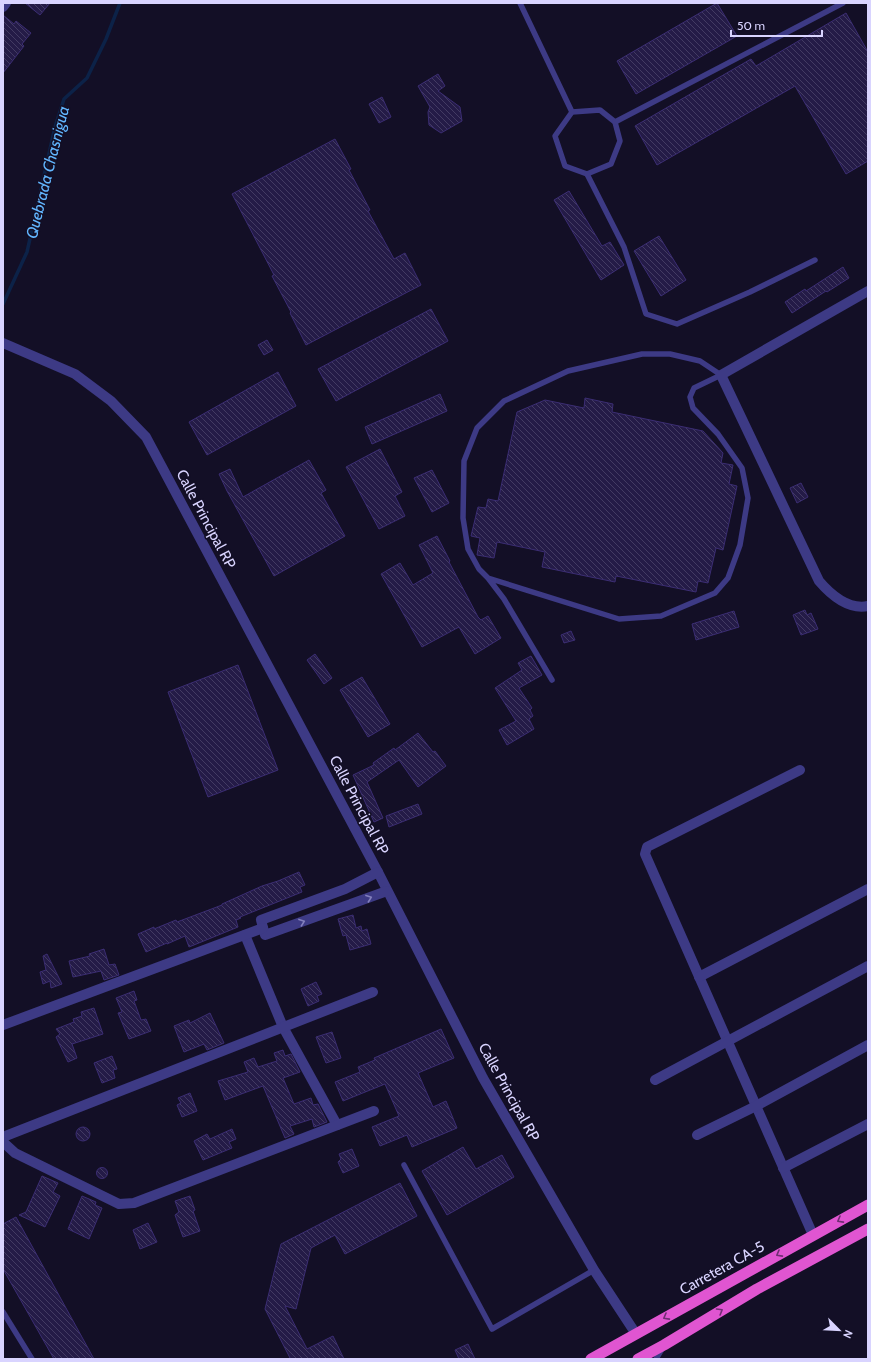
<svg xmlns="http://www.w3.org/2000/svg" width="871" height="1362" font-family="Cabin,sans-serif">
	<defs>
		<pattern id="building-back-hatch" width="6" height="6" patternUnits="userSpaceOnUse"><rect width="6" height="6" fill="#241b47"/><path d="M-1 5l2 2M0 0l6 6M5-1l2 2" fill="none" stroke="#433b63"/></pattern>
	</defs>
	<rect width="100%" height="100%" fill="#130f26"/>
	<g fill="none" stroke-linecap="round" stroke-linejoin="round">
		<path stroke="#0c2248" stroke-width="3.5" d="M3,304L27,252L55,127L64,99L87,78L106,39L120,3"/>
	</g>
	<g fill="url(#building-back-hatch)" stroke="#3b2d73">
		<path d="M25,3H50L40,15Z"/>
		<path d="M717,3L737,36L636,94L617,61Z"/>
		<path d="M846,13L868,52V161L846,174L795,86L657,165L635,126L751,59L756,66Z"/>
		<path d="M3,15L14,24L16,21L31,33L22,44L24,46L3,73Z"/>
		<path d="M438,74L445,86L438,91L460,107L462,121L441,133L429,125L428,112L430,107L418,86Z"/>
		<path d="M382,97L391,117L379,123L369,104Z"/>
		<path d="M335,139L351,169L349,170L370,210L368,211L394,259L405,253L421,285L306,345L290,313L291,312L272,276L274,275L232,194Z"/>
		<path d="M569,191L602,246L610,242L624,265L601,280L554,200Z"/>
		<path d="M659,236L686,280L661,296L634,251Z"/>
		<path d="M843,267L849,278L827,292L826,291L792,313L785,302L805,289L806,291Z"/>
		<path d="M431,309L448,341L336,401L318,369Z"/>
		<path d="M267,340L273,350L264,355L258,345Z"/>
		<path d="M278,372L296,406L207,455L189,422Z"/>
		<path d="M440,394L447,411L372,444L365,427Z"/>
		<path d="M585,398L613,404L612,412L703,431L723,453L721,463L733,465L729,484L737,486L723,550L716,548L708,583L698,581L696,592L616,576L615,582L542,567L545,552L497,542L494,558L477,555L480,538L471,536L478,507L486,508L488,499L498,501L517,412L545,400L584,408Z"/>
		<path d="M380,449L402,492L395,496L405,516L379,529L346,467Z"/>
		<path d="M309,460L326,490L321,493L345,536L274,576L227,491L219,474L230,469L243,497Z"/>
		<path d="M432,470L449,503L432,512L414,478Z"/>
		<path d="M801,483L808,497L797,503L790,488Z"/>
		<path d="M437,536L450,561L449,562L478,617L481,620L488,616L501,638L475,654L459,627L422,647L381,574L400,563L413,585L433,573L419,545Z"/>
		<path d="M805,610L807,615L811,613L818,629L801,635L793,615Z"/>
		<path d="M734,611L739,627L696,640L692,624Z"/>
		<path d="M571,631L575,640L564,643L561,635Z"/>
		<path d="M315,654L332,678L324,684L307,660Z"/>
		<path d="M531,656L542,675L519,688L532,708L530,710L533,716L529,719L534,729L507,745L499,730L516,721L495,688L522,670L518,663Z"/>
		<path d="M238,665L278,770L208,797L168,692Z"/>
		<path d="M362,677L390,724L368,737L340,690Z"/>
		<path d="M418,733L433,752L435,751L446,766L418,787L399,760L367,782L383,818L374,822L353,775L374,765L373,763L394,748L395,750Z"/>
		<path d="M418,804L422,814L389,827L386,816Z"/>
		<path d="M299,872L305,885L300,887L302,892L240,917L241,918L236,920L238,927L189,947L185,936L167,944V943L146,952L138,934L154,927V929L176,920L177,922L222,905V904L262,886L278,881Z"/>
		<path d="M353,915L356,928L361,926L362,931L367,929L371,944L350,950L346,935L343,936L338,919Z"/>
		<path d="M104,949L109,965L115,964L119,975L104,980L101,971L73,977L69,961L90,956L89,954Z"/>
		<path d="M47,954L62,984L51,988L50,981L43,984L40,972L46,970L43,956Z"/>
		<path d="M316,982L322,994L317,996L319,1001L308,1006L301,989Z"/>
		<path d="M134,991L137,1000L134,1001L141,1020L146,1019L151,1031L129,1039L118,1013L122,1012L116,998Z"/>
		<path d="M94,1008L103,1034L72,1044L77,1058L68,1062L56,1037L60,1034L56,1029L74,1022L73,1019L82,1016L81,1012Z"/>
		<path d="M210,1013L224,1043L207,1050L204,1044L184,1052L174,1026L189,1020L190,1023Z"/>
		<path d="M441,1029L454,1058L418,1073L433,1107L446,1101L457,1128L412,1147L407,1135L380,1146L372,1127L399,1116L385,1084L343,1101L335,1082L360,1072L358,1067L375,1060L374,1058Z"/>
		<path d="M332,1032L341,1058L326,1063L316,1037Z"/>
		<path d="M283,1050L285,1056L291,1054L300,1072L283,1078L294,1104L311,1098L313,1105L318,1104L327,1122L314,1127L312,1119L290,1126L294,1134L285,1138L263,1086L225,1100L218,1081L248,1072L244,1062L254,1058L258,1067L277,1061L274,1053Z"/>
		<path d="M112,1056L117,1069L113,1070L115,1078L102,1083L94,1063Z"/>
		<path d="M190,1093L197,1111L182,1117L177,1105L181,1103L178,1098Z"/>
		<circle cx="83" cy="1134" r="7"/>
		<path d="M232,1129L236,1139L229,1142L232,1148L203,1160L194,1141L207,1134L210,1139Z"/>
		<path d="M463,1147L476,1169L502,1155L514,1177L447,1215L422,1171Z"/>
		<path d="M352,1149L359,1166L343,1173L338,1162L341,1159L339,1154Z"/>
		<circle cx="102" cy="1173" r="5.5"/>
		<path d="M42,1176L58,1183L53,1192L60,1196L45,1227L19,1215L26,1212Z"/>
		<path d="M400,1183L417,1216L345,1254L335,1235L311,1248L296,1309L285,1306L307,1349L333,1336L344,1359H288L290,1358L265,1309L281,1244Z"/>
		<path d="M82,1196L96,1202L95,1205L102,1208L89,1239L68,1229Z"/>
		<path d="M190,1196L195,1210L193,1211L200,1231L183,1237L175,1215L179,1212L175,1201Z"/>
		<path d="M16,1217L94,1359H54L3,1269V1224Z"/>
		<path d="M148,1223L157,1242L140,1249L133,1230Z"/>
		<path d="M468,1344L475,1359H459L455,1350Z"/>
	</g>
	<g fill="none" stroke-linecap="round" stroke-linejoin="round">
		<g stroke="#3d3a85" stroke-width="5.5">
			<path d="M520,3L572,112"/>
			<path d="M600,110L615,122L620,141L611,164L587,174L565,166L555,136L572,112Z"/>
			<path d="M615,122L843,3"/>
			<path d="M587,174L624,247L646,314L677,324L750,292L815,260"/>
			<path d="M488,578L619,619L661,616L715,593L728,578L740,545L748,498L742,468L718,434L693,408L690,397L694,388L721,375L700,361L670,354H642L568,371L504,401L477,428L464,461L463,518L468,549L479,569L488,578L504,599L552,680"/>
			<path d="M404,1165L492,1329L594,1270"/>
			<path d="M3,1312L32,1359"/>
			<path d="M656,1359L662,1349"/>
		</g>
		<g stroke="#3d3a85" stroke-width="10">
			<path d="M3,7L6,3"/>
			<path d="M868,291L721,375L819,581C831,595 848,610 868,606"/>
			<path d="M3,343L75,374L111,401L146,437L378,872L483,1078L594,1270L636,1334"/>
			<path d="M800,770L647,847L645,854L813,1235"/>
			<path d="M378,872L345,889L261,920L265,935L387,891"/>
			<path d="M245,935L283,1027L337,1125"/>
			<path d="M699,977L868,889"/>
			<path d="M3,1025L263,928"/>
			<path d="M655,1080L868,966"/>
			<path d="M697,1135L756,1106L868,1045"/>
			<path d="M3,1137L373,992"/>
			<path d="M3,1142L15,1153L119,1204L134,1203L374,1111"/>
			<path d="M783,1168L868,1124"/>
		</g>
		<g stroke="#e055d1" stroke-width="11">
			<path d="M591,1359L868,1205"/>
			<path d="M638,1359L664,1345L757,1289L868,1229"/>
		</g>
	</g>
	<defs><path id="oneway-chevron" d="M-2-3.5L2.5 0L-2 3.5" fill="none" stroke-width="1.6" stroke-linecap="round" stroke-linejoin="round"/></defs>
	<g stroke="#837fbc">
		<use href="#oneway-chevron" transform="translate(369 898) rotate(-20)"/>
		<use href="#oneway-chevron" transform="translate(302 922) rotate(-20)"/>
	</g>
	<g stroke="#6f2e73">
		<use href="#oneway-chevron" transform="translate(840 1220) rotate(151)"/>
		<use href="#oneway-chevron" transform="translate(779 1254) rotate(151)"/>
		<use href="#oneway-chevron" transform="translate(720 1311) rotate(-31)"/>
		<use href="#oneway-chevron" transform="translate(666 1317) rotate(151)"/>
	</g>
	<g text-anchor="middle" stroke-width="3" stroke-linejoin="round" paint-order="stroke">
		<g font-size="15" fill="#d9d4ff" stroke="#130f26">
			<text transform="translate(206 519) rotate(62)" y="5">Calle Principal RP</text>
			<text transform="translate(359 805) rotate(62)" y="5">Calle Principal RP</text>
			<text transform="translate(509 1092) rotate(61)" y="5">Calle Principal RP</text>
			<text transform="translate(722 1268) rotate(-29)" y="5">Carretera CA-5</text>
		</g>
		<g font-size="16" font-style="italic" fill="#62b6ff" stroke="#130f26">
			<text transform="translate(47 172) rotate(-76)" y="6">Quebrada Chasnigua</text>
		</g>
	</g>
	<rect width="871" height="1362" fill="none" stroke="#d9d4ff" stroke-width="8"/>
	<g transform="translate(839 1330) rotate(114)" stroke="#130f26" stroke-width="3" paint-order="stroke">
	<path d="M0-3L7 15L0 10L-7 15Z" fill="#d9d4ff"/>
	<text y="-6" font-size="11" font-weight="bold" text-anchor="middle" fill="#d9d4ff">N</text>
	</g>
	<path d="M731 30v6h91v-6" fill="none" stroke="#d9d4ff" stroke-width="2"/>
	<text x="737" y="30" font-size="12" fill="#d9d4ff" stroke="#130f26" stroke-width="3" paint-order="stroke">50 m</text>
</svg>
